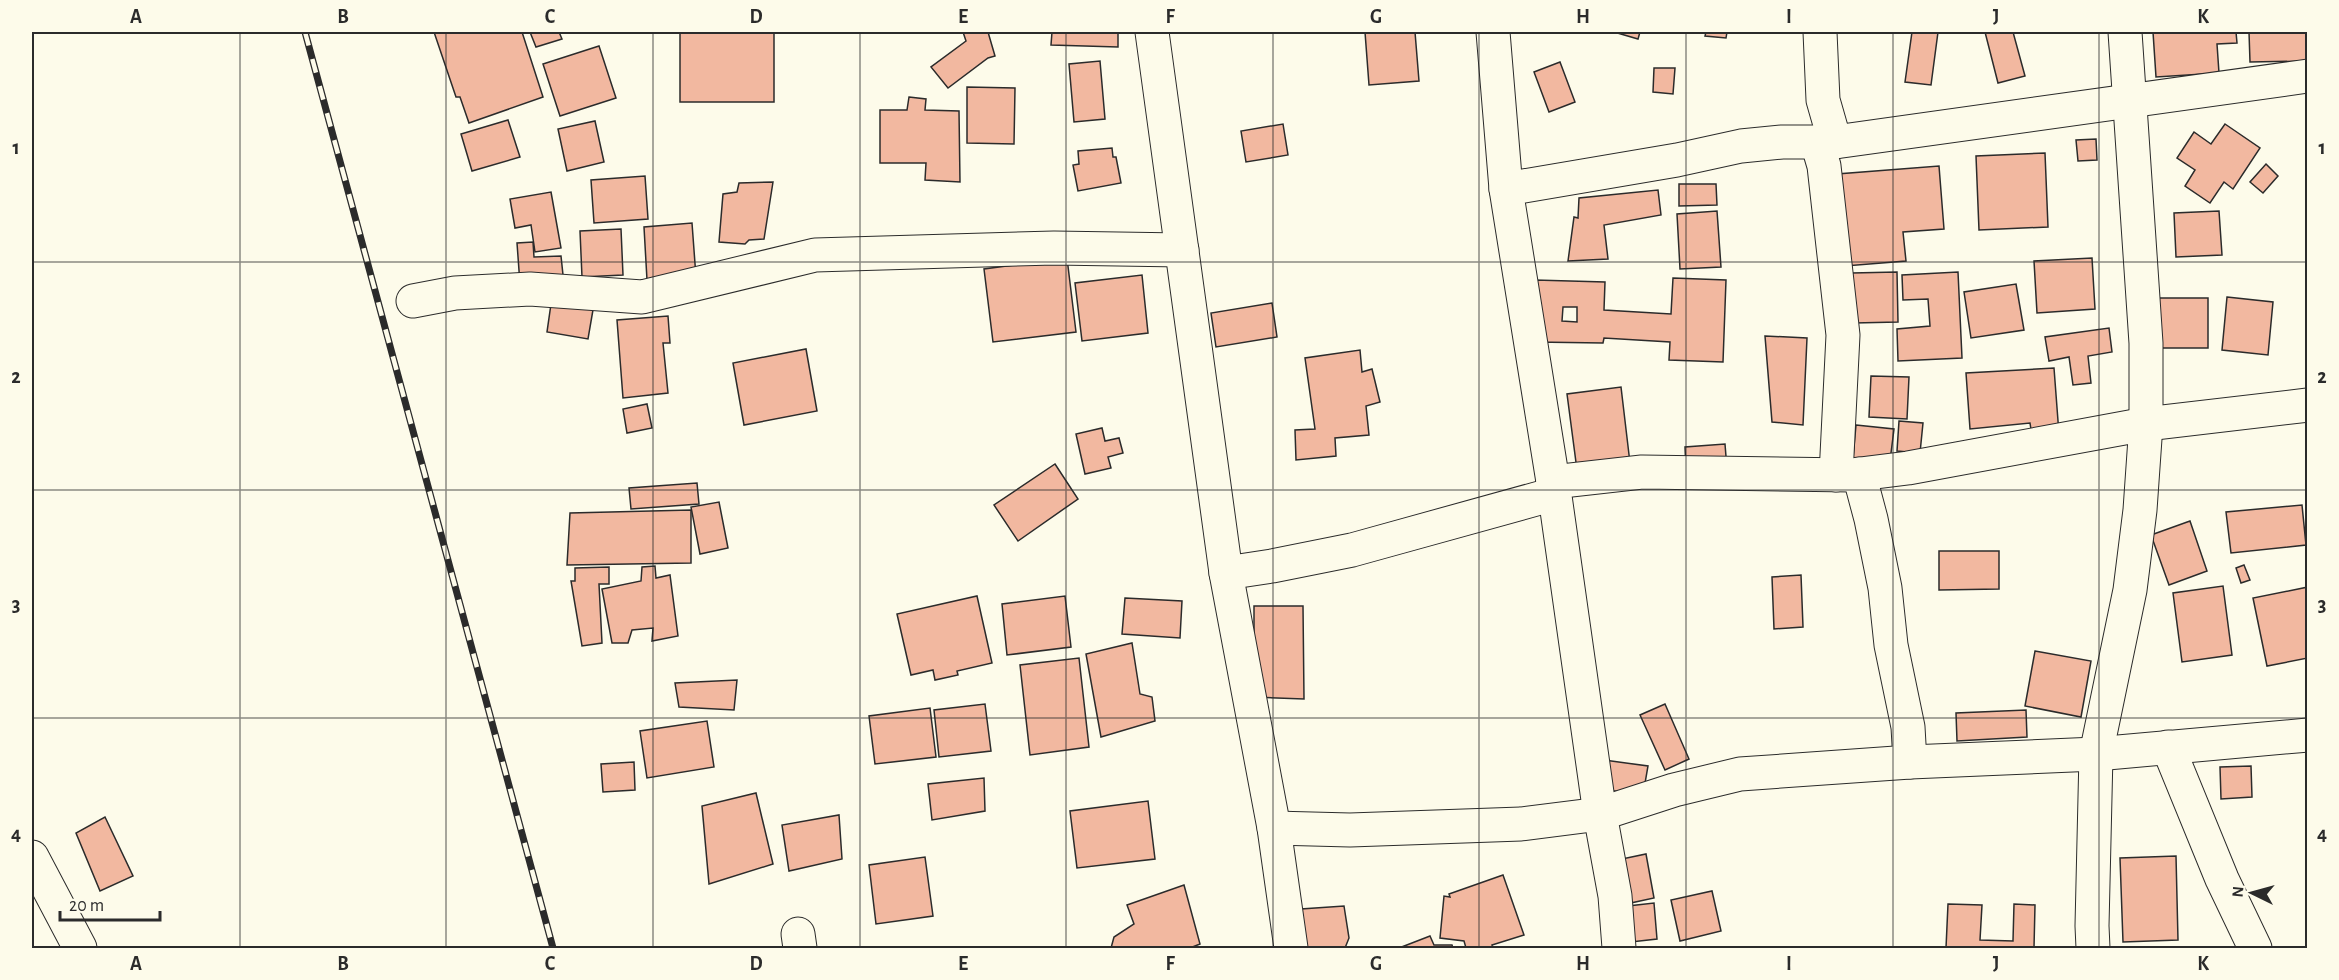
<svg xmlns="http://www.w3.org/2000/svg" width="2339" height="980" font-family="'Alegreya Sans',sans-serif">
	<rect width="100%" height="100%" fill="#fdfbea"/>
	<g fill="#f2b8a0" stroke="#2b2b2b" stroke-width="1.5" fill-rule="evenodd">
		<path d="M434,32H522L543,97L469,123L460,97H456Z"/>
		<path d="M530,32H559L562,39L536,47Z"/>
		<rect x="680" y="32" width="94" height="70"/>
		<path d="M963,32H988L995,56L988,58L948,88L931,67L966,41Z"/>
		<path d="M1052,32H1118V47L1051,45Z"/>
		<path d="M1365,32H1415L1419,81L1369,85Z"/>
		<path d="M1614,32H1640L1638,39Z"/>
		<path d="M1706,32H1727L1726,38L1705,36Z"/>
		<path d="M1912,32H1938L1931,85L1905,82Z"/>
		<path d="M1985,32H2013L2025,76L1998,83Z"/>
		<path d="M2153,32H2236L2237,43L2217,44L2219,73L2156,77Z"/>
		<path d="M2249,32H2308V61L2250,62Z"/>
		<path d="M599,46L616,98L560,116L543,64Z"/>
		<path d="M1100,61L1105,119L1074,122L1069,64Z"/>
		<path d="M1560,62L1575,102L1549,112L1534,72Z"/>
		<path d="M1654,68H1675L1673,94L1653,92Z"/>
		<path d="M967,87L1015,88L1014,144L967,143Z"/>
		<path d="M909,97L926,99L925,110L959,111L960,182L925,180L926,163H880V110H907Z"/>
		<path d="M508,120L520,157L472,171L461,134Z"/>
		<path d="M595,121L604,162L567,171L558,129Z"/>
		<path d="M1283,124L1288,155L1246,162L1241,131Z"/>
		<path d="M2225,124L2260,148L2233,189L2224,182L2210,203L2185,186L2195,170L2177,158L2194,132L2211,144Z"/>
		<path d="M2096,139L2097,160L2078,161L2076,140Z"/>
		<path d="M1112,148L1113,157H1116L1121,183L1078,191L1073,165L1079,164L1078,151Z"/>
		<path d="M2045,153L2048,227L1979,230L1976,156Z"/>
		<path d="M2266,164L2278,176L2263,193L2250,182Z"/>
		<path d="M1939,166L1944,229L1903,232L1906,261L1845,266L1837,174Z"/>
		<path d="M645,176L648,219L594,223L591,180Z"/>
		<path d="M773,182L764,239L749,240L745,244L719,242L723,194L737,192L739,183Z"/>
		<path d="M1679,184H1716L1717,205L1679,206Z"/>
		<path d="M1658,190L1661,215L1604,225L1608,259L1568,261L1574,217L1578,218L1579,198Z"/>
		<path d="M551,192L561,248L535,252L531,225L515,228L510,199Z"/>
		<path d="M1717,211L1721,267L1680,269L1677,214Z"/>
		<path d="M2219,211L2222,255L2176,257L2174,213Z"/>
		<path d="M692,223L696,277L647,280L644,227Z"/>
		<path d="M621,229L623,275L582,277L580,231Z"/>
		<path d="M533,242L534,257L561,256L563,275L520,284L517,243Z"/>
		<path d="M1067,258L1076,332L993,342L984,269Z"/>
		<path d="M2092,258L2095,309L2037,313L2034,261Z"/>
		<path d="M1897,272L1898,322L1854,323L1852,273Z"/>
		<path d="M1958,272L1962,358L1898,361L1897,329L1930,326L1928,299L1903,300L1902,275Z"/>
		<path d="M1142,275L1148,333L1082,341L1075,283Z"/>
		<path d="M1673,278L1726,280L1723,362L1669,360L1670,342L1604,338L1603,343L1534,342L1535,280L1605,282L1604,310L1671,314ZM1563,307H1577V322L1562,321Z"/>
		<path d="M2016,284L2024,330L1971,338L1964,292Z"/>
		<path d="M552,297L594,304L588,339L547,332Z"/>
		<path d="M2227,297L2273,302L2268,355L2222,350Z"/>
		<rect x="2154" y="298" width="54" height="50"/>
		<path d="M1272,303L1277,337L1216,347L1211,313Z"/>
		<path d="M668,316L670,343H663L668,393L623,398L617,320Z"/>
		<path d="M2109,328L2112,352L2088,356L2091,383L2073,385L2069,357L2049,361L2045,337Z"/>
		<path d="M1765,336L1807,338L1803,425L1772,422Z"/>
		<path d="M806,349L817,411L744,425L733,363Z"/>
		<path d="M1360,350L1362,372L1372,369L1380,402L1366,406L1369,435L1335,438L1336,456L1296,460L1295,430L1315,429L1305,358Z"/>
		<path d="M2054,368L2059,434L2032,436L2030,423L1970,429L1966,373Z"/>
		<path d="M1871,376L1909,377L1907,419L1869,417Z"/>
		<path d="M1621,387L1630,463L1577,470L1567,394Z"/>
		<path d="M647,404L652,428L627,433L623,409Z"/>
		<path d="M1899,421L1923,423L1920,453L1897,451Z"/>
		<path d="M1856,425L1894,429L1890,461L1853,458Z"/>
		<path d="M1102,428L1105,441L1119,438L1123,453L1108,457L1111,468L1085,474L1076,434Z"/>
		<path d="M1725,444L1727,469L1686,471L1685,447Z"/>
		<path d="M1055,464L1078,499L1018,541L994,505Z"/>
		<path d="M697,483L699,504L631,509L629,488Z"/>
		<path d="M719,502L728,548L700,554L691,507Z"/>
		<path d="M2302,505L2306,545L2231,553L2226,512Z"/>
		<path d="M691,510V563L567,565L570,513Z"/>
		<path d="M2190,521L2207,571L2169,585L2151,535Z"/>
		<path d="M1939,551H1999V589L1939,590Z"/>
		<path d="M2244,565L2250,580L2241,583L2236,568Z"/>
		<path d="M655,566L656,578L670,575L678,636L652,641L653,628L632,630L628,643H612L602,589L641,581L642,567Z"/>
		<path d="M609,567V584H599L602,643L582,646L571,581H575V568Z"/>
		<path d="M1801,575L1803,627L1774,629L1772,577Z"/>
		<path d="M2223,586L2232,655L2182,662L2173,593Z"/>
		<path d="M2308,587V658L2267,666L2253,598Z"/>
		<path d="M977,596L992,663L957,671L958,675L935,680L933,670L911,675L897,614Z"/>
		<path d="M1065,596L1071,647L1007,655L1002,604Z"/>
		<path d="M1125,598L1182,601L1180,638L1122,634Z"/>
		<path d="M1254,606H1303L1304,699L1254,697Z"/>
		<path d="M1132,643L1140,694L1152,697L1155,721L1101,737L1086,654Z"/>
		<path d="M2035,651L2091,661L2081,717L2025,706Z"/>
		<path d="M1079,658L1089,747L1030,755L1020,665Z"/>
		<path d="M737,680L734,710L679,707L675,683Z"/>
		<path d="M985,704L991,751L939,757L934,710Z"/>
		<path d="M1665,704L1689,759L1665,770L1640,715Z"/>
		<path d="M930,708L936,757L875,764L869,716Z"/>
		<path d="M2026,710L2027,737L1957,741L1956,713Z"/>
		<path d="M707,721L714,767L647,778L640,731Z"/>
		<path d="M1604,760L1648,766L1643,795L1600,789Z"/>
		<path d="M634,762L635,790L603,792L601,764Z"/>
		<path d="M2251,766L2252,797L2221,799L2220,767Z"/>
		<path d="M984,778L985,811L932,820L928,784Z"/>
		<path d="M756,793L773,864L709,884L702,806Z"/>
		<path d="M1148,801L1155,859L1077,868L1070,811Z"/>
		<path d="M839,815L842,859L789,871L782,825Z"/>
		<path d="M105,817L133,876L100,891L76,833Z"/>
		<path d="M1646,854L1654,898L1626,904L1617,860Z"/>
		<path d="M2176,856L2178,940L2123,942L2120,858Z"/>
		<path d="M925,857L933,916L876,924L869,865Z"/>
		<path d="M1503,875L1524,935L1492,945L1493,948H1466L1464,941L1440,938L1444,896L1450,897L1449,894Z"/>
		<path d="M1184,885L1200,944L1190,948H1111L1114,937L1134,924L1127,905Z"/>
		<path d="M1712,891L1721,931L1680,941L1671,900Z"/>
		<path d="M1654,903L1657,939L1631,942L1628,906Z"/>
		<path d="M1948,904L1982,905L1980,940L2013,941L2014,904L2035,905L2034,948H1946Z"/>
		<path d="M1344,906L1349,938L1345,948H1301V909Z"/>
		<path d="M1430,936L1434,945H1452L1453,948H1399Z"/>
	</g>
	<g fill="none" stroke-linecap="round" stroke-linejoin="round">
		<g stroke="#2b2b2b" stroke-width="35">
			<g id="minor">
				<path d="M1152,32L1226,573L1274,828L1291,948"/>
				<path d="M1493,32L1506,189L1553,482L1600,814L1615,896L1619,948"/>
				<path d="M1820,32L1823,100L1835,142"/>
				<path d="M1817,142L1824,166L1843,335L1836,475"/>
				<path d="M1506,189L1677,160L1741,146L1782,142H1835L2308,76"/>
				<path d="M413,301L455,293L530,289L642,297L815,255L1054,248L1182,250"/>
				<path d="M1859,474L1871,519L1885,588L1891,645L1908,727L1910,762"/>
				<path d="M1553,482L1642,472L1852,475L1908,468L2146,424L2308,405"/>
				<path d="M1226,573L1272,566L1352,550L1554,494"/>
				<path d="M2168,747L2222,879L2255,948"/>
				<path d="M1274,828L1350,830L1521,824L1600,814L1674,790L1740,774L1910,762L2096,754L2308,735"/>
				<path d="M32,857L80,948"/>
				<path d="M798,934L800,948"/>
				<path d="M2093,948L2092,926L2096,754L2130,590L2140,510L2146,424V343L2125,32"/>
			</g>
		</g>
		<use href="#minor" stroke="#fdfbea" stroke-width="33"/>
		<g stroke="#2b2b2b" stroke-width="7">
			<path id="rail" d="M305,32L553,948"/>
		</g>
		<use href="#rail" stroke="#fdfbea" stroke-width="4.5" stroke-dasharray="14" stroke-linecap="butt"/>
	</g>
	<path fill="none" stroke="#2b2b2b" stroke-width="1.5" stroke-opacity="0.55" d="M240,32V948M446,32V948M653,32V948M860,32V948M1066,32V948M1273,32V948M1479,32V948M1686,32V948M1893,32V948M2099,32V948M32,262H2308M32,490H2308M32,718H2308"/>
	<rect width="2339" height="980" fill="none" stroke="#fdfbea" stroke-width="66"/>
	<g transform="translate(2252 893) rotate(275)" stroke="#fdfbea" stroke-width="4.5" paint-order="stroke">
	<path d="M0-4.5L10 22L0 15L-10 22Z" fill="#2b2b2b"/>
	<text y="-9" font-size="16" font-weight="bold" text-anchor="middle" fill="#2b2b2b">N</text>
	</g>
	<path d="M60 911v9h100v-9" fill="none" stroke="#2b2b2b" stroke-width="3"/>
	<text x="69" y="911" font-size="18" fill="#2b2b2b" stroke="#fdfbea" stroke-width="4.5" paint-order="stroke">20 m</text>
	<rect x="33" y="33" width="2273" height="914" fill="none" stroke="#2b2b2b" stroke-width="2"/>
	<g font-size="20" text-anchor="middle" font-weight="bold" fill="#2b2b2b">
		<text x="136" y="23">A</text>
		<text x="343" y="23">B</text>
		<text x="550" y="23">C</text>
		<text x="756" y="23">D</text>
		<text x="963" y="23">E</text>
		<text x="1170" y="23">F</text>
		<text x="1376" y="23">G</text>
		<text x="1583" y="23">H</text>
		<text x="1789" y="23">I</text>
		<text x="1996" y="23">J</text>
		<text x="2203" y="23">K</text>
		<text x="16" y="154">1</text>
		<text x="2322" y="154">1</text>
		<text x="16" y="383">2</text>
		<text x="2322" y="383">2</text>
		<text x="16" y="611">3</text>
		<text x="2322" y="611">3</text>
		<text x="16" y="840">4</text>
		<text x="2322" y="840">4</text>
		<text x="136" y="970">A</text>
		<text x="343" y="970">B</text>
		<text x="550" y="970">C</text>
		<text x="756" y="970">D</text>
		<text x="963" y="970">E</text>
		<text x="1170" y="970">F</text>
		<text x="1376" y="970">G</text>
		<text x="1583" y="970">H</text>
		<text x="1789" y="970">I</text>
		<text x="1996" y="970">J</text>
		<text x="2203" y="970">K</text>
	</g>
</svg>
